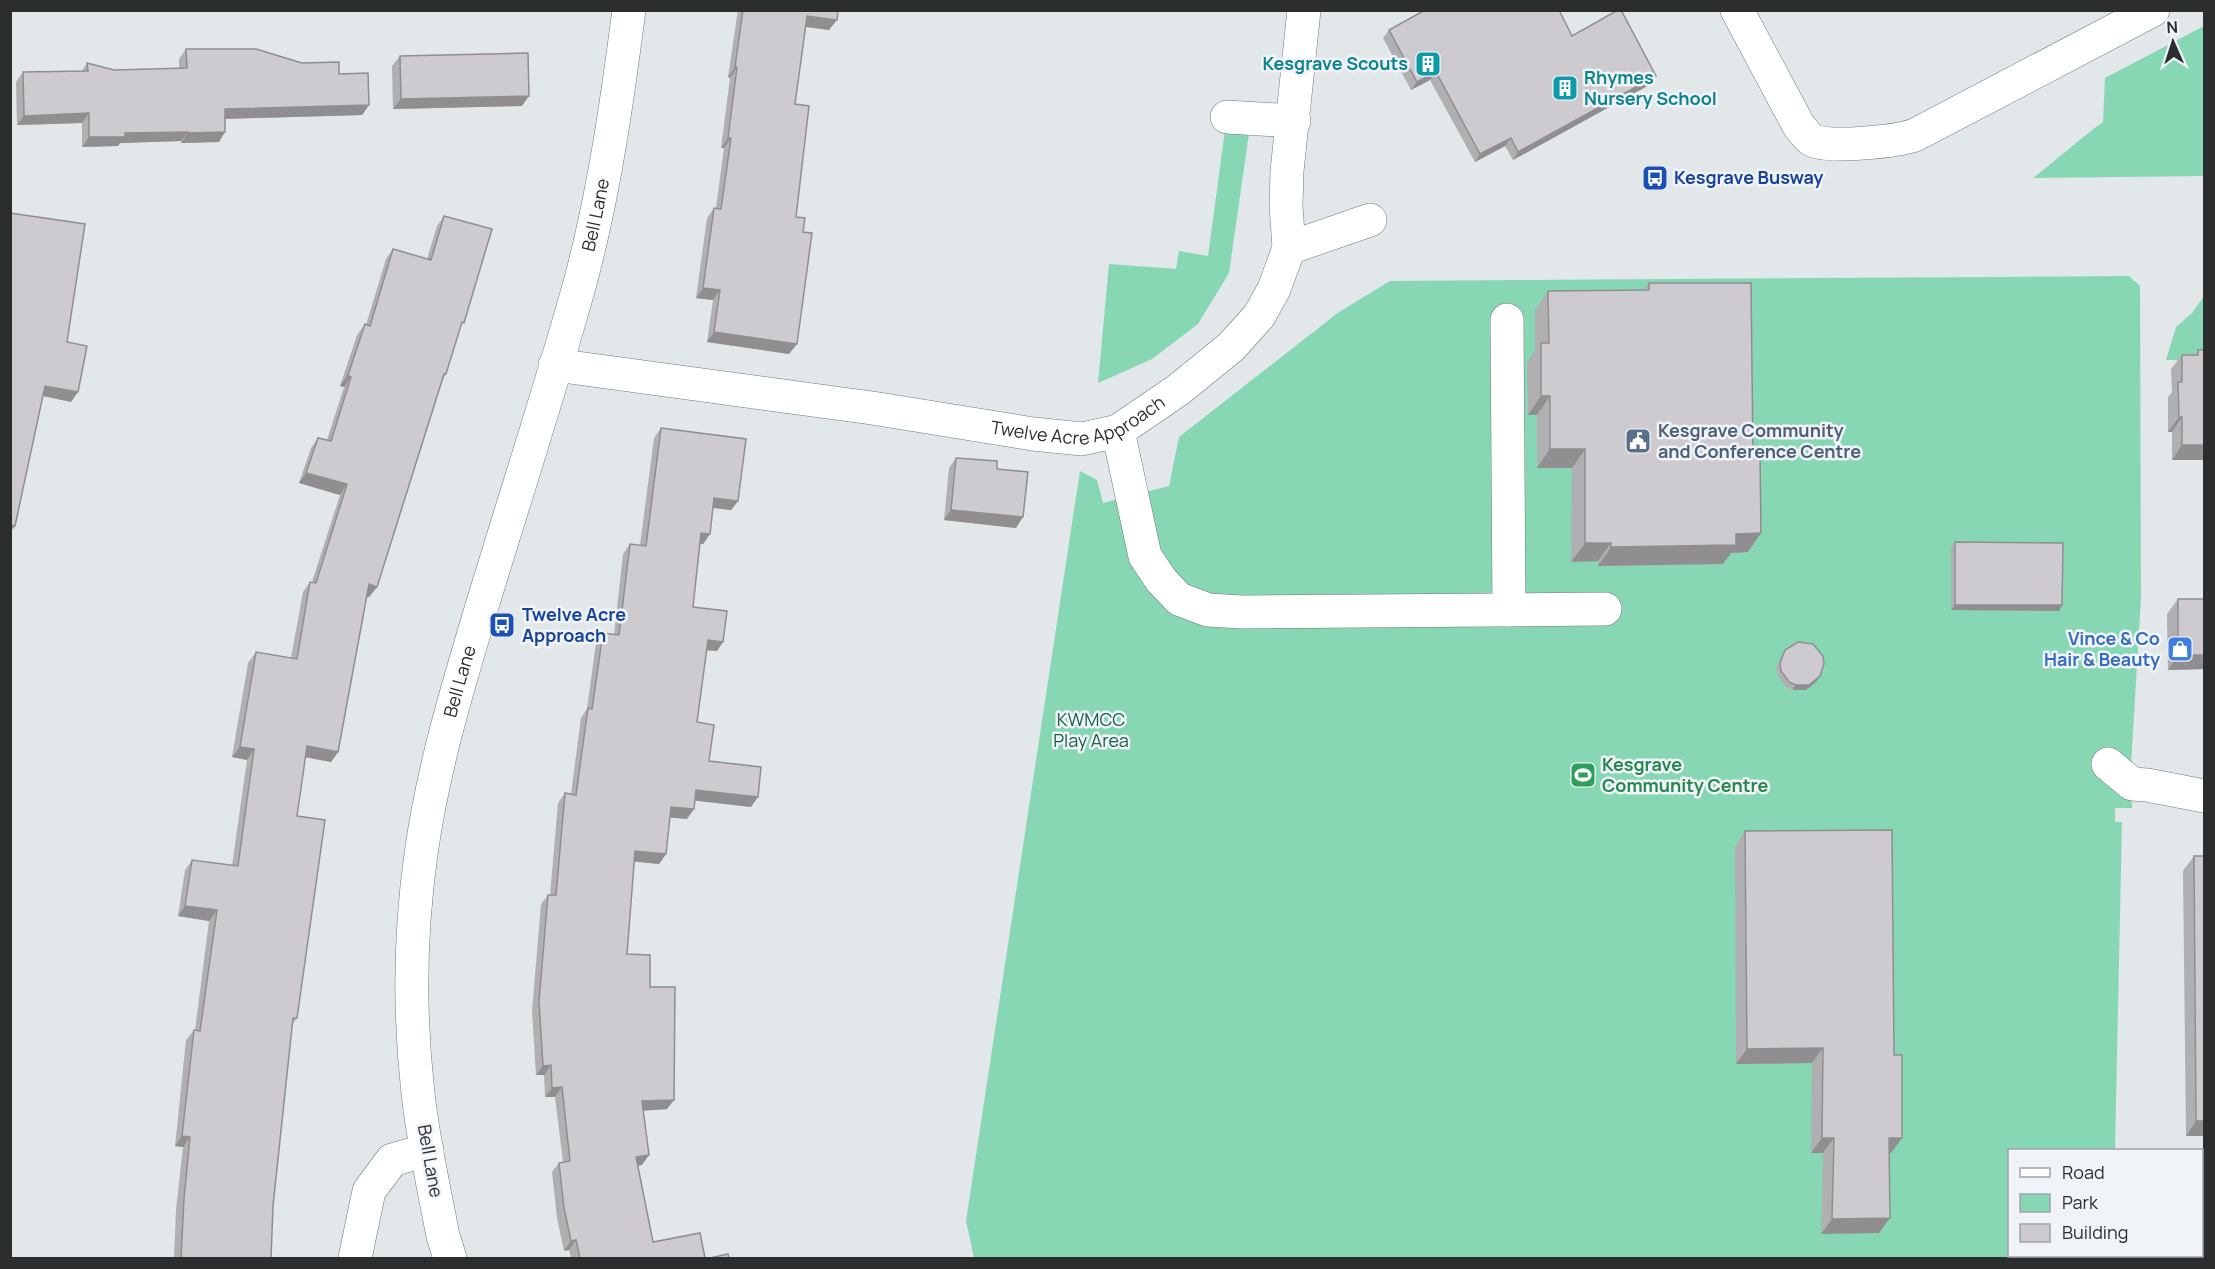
<svg xmlns="http://www.w3.org/2000/svg" width="2215" height="1269" font-family="Manrope,sans-serif">
	<rect width="100%" height="100%" fill="#e2e7ea"/>
	<g fill="#87d7b4">
		<path d="M2204,26V176L2033,178C2057,160 2079,139 2103,122L2105,78Z"/>
		<path d="M1225,130L1249,133L1229,273L1198,324L1152,359L1098,383L1109,264L1176,269L1179,251L1208,256Z"/>
		<path d="M2129,276L2140,286L2141,598L2131,766L2132,808H2115V822H2122L2115,1150H2010V1256H2147V1258H974L966,1221L1080,471L1097,480L1103,503L1169,486L1179,437L1339,312L1390,281Z"/>
		<path d="M2204,296V361L2166,360L2176,327L2192,313Z"/>
	</g>
	<g fill="none" stroke-linecap="round" stroke-linejoin="round">
		<g stroke="#74787b" stroke-width="34">
			<g id="minor">
				<path d="M1737,10L1799,126C1803,130 1807,137 1812,140C1828,149 1898,141 1915,135L2153,10"/>
				<path d="M1227,117L1294,121"/>
				<path d="M1289,248L1370,220"/>
				<path d="M1507,320L1509,610"/>
				<path id="s1" d="M555,365L872,408L1033,434L1082,439L1118,431L1178,390L1231,347L1259,316L1274,289L1289,248L1286,206L1287,171L1304,10"/>
				<path d="M1118,431L1145,556L1161,580L1179,599L1208,610L1242,612L1605,609"/>
				<path d="M2108,764L2132,784L2147,785L2204,796"/>
				<path d="M355,1258L369,1191L392,1160L427,1150"/>
				<path id="s2" d="M450,1258L443,1236C434,1188 423,1141 418,1093C409,1014 410,932 421,854C433,768 458,686 483,603C515,497 550,391 580,283C604,194 617,102 629,10"/>
			</g>
		</g>
		<use href="#minor" stroke="#fff" stroke-width="33"/>
	</g>
	<g fill="#b0afb2">
		<path d="M738,10H838L829,30L806,27L795,104L796,217L789,354L707,342L713,300L696,298L707,218L714,208H716L724,148H721L730,78L728,77Z"/>
		<path d="M1389,30L1572,36L1656,76L1651,84L1513,160L1505,146L1475,162L1430,80L1411,90L1383,38Z"/>
		<path d="M186,49L339,74L369,105L362,115L225,119L219,142L181,143V141L120,143L118,146L82,147V123L17,125L16,82L23,72L82,71L87,63L114,70L179,69V59Z"/>
		<path d="M400,56L522,106L393,109L392,66Z"/>
		<path d="M444,216L460,328L446,374L443,379L377,587L369,597H367L338,752L331,762L305,757L297,816V1018L292,1025L273,1206L271,1258H174L176,1210L183,1147L175,1146L186,1040L194,1030H195L209,921L178,916L185,870L192,860L232,866L247,760L232,757L248,663L256,652L291,658L303,592L310,582H312L340,495L299,483L311,448L318,438L327,440L344,387L340,386L357,335L365,324L366,325L386,259L393,249L427,259L437,226Z"/>
		<path d="M1649,283L1748,552L1731,553L1723,564L1598,566V561L1571,562L1572,468H1537V415H1528L1527,362L1535,351V310L1548,291L1644,290Z"/>
		<path d="M2198,350L2205,460H2172V432H2168V397L2172,392L2171,369L2182,355H2195Z"/>
		<path d="M661,428L738,501L731,510L713,508L710,534L703,544H700L693,607L723,642L717,651L707,650L697,722L709,761L751,807L695,800L687,819L670,817L666,854L659,864L634,861L627,954L650,987L674,1100L667,1109L643,1111L642,1165L637,1166L653,1242L705,1258H571L569,1250L564,1251L557,1218L552,1172L559,1163L563,1162L555,1097H545L544,1075H536L532,1011L541,904L548,895H550L558,803L565,793L571,794L581,718L587,709L596,643L603,633L614,635L623,554L630,544L640,545L654,438Z"/>
		<path d="M956,458L1016,528L944,520L949,468Z"/>
		<path d="M1955,542L2062,605L2059,611L1951,610V548Z"/>
		<path d="M2178,599L2205,669L2168,670L2167,614Z"/>
		<path d="M1785,650L1816,682L1806,690H1792L1786,687L1778,676L1776,668L1782,655Z"/>
		<path d="M1745,831L1894,1055L1902,1138L1891,1153H1889L1879,1233L1821,1234L1823,1153H1811L1812,1063L1736,1064L1735,847Z"/>
		<path d="M2194,856L2205,1136H2186L2183,871Z"/>
	</g>
	<g fill="#908e91">
		<path d="M807,16L837,20L829,30L800,26Z"/>
		<path d="M735,67H737L730,78L728,77Z"/>
		<path d="M1436,72L1430,80L1411,90L1417,82Z"/>
		<path d="M1656,76L1651,84L1513,160L1518,152Z"/>
		<path d="M529,96L522,106L393,109L401,99Z"/>
		<path d="M369,105L362,115L218,119L225,109Z"/>
		<path d="M89,113L82,123L17,125L24,116Z"/>
		<path d="M188,132L181,141L120,143L118,146L82,147L89,137L125,133Z"/>
		<path d="M225,132L219,142L181,143L188,133Z"/>
		<path d="M728,138H731L724,148H721Z"/>
		<path d="M1511,138L1505,146L1475,162L1480,154Z"/>
		<path d="M703,288L720,290L713,300L696,298Z"/>
		<path d="M714,332L797,344L789,354L707,342Z"/>
		<path d="M348,375L351,377L344,387L340,386Z"/>
		<path d="M45,386L78,392L71,402L38,395Z"/>
		<path d="M1541,396H1550L1537,415H1528Z"/>
		<path d="M2179,417H2182L2172,432H2168Z"/>
		<path d="M2182,445H2205V460H2172Z"/>
		<path d="M1550,449H1585L1572,468H1537Z"/>
		<path d="M306,473L347,484L340,495L299,483Z"/>
		<path d="M714,498L738,501L731,510L707,507Z"/>
		<path d="M951,510L1023,517L1016,528L944,520Z"/>
		<path d="M10,525L15,526L10,532Z"/>
		<path d="M701,533L710,534L703,544L694,543Z"/>
		<path d="M1761,533L1748,552L1731,553L1723,564L1598,566L1611,547L1736,534Z"/>
		<path d="M1585,543H1611L1598,561L1571,562Z"/>
		<path d="M369,584L377,587L369,597L362,595Z"/>
		<path d="M1955,605H2062L2059,611L1951,610Z"/>
		<path d="M708,640L723,642L717,651L702,650Z"/>
		<path d="M2178,655H2205V669L2168,670Z"/>
		<path d="M1820,676L1816,682L1806,690H1792L1796,685Z"/>
		<path d="M307,746L338,752L331,762L299,756Z"/>
		<path d="M240,747L254,749L247,760L232,757Z"/>
		<path d="M696,790L758,797L751,807L689,800Z"/>
		<path d="M671,807L694,809L687,819L665,817Z"/>
		<path d="M635,851L666,854L659,864L628,861Z"/>
		<path d="M185,906L217,910L209,921L178,916Z"/>
		<path d="M1823,1048L1812,1063L1736,1064L1747,1049Z"/>
		<path d="M551,1065L544,1075H536L543,1066Z"/>
		<path d="M562,1087L555,1097H545L552,1088Z"/>
		<path d="M674,1100L667,1109L636,1111L642,1101Z"/>
		<path d="M2196,1121H2205V1136H2186Z"/>
		<path d="M182,1136L190,1137L183,1147L175,1146Z"/>
		<path d="M1822,1138H1834L1823,1153H1811Z"/>
		<path d="M1889,1138H1902L1891,1153H1879Z"/>
		<path d="M649,1155L642,1165L629,1167L636,1157Z"/>
		<path d="M1890,1218L1879,1233L1821,1234L1832,1219Z"/>
		<path d="M576,1240L569,1250L564,1251L571,1241Z"/>
	</g>
	<g fill="#cdcbcf" stroke="#908e91" stroke-width="1.5">
		<path d="M743,10H838L837,20L807,16L795,104L809,106L796,217L805,218L803,232L812,233L797,344L714,332L720,290L703,288L714,208L721,209L731,138H728L737,67H735Z"/>
		<path d="M1425,10H1559L1572,36L1618,10H1621L1656,76L1518,152L1511,138L1480,154L1436,72L1417,82L1389,30Z"/>
		<path d="M186,49H256L302,63L339,62V74L368,73L369,105L225,109V132L188,133V132L125,133V137H89V113L24,116L23,72L88,71L87,63L114,70L187,68Z"/>
		<path d="M528,53L529,96L401,99L400,56Z"/>
		<path d="M10,213L85,224L67,342L87,346L78,392L45,386L15,526L10,525Z"/>
		<path d="M444,216L492,229L464,323L462,322L446,374H444L377,587L369,584L338,752L307,746L297,816L325,820L297,1018H293L273,1206L271,1258H181L184,1199L190,1137L182,1136L194,1030L200,1031L217,910L185,906L192,860L238,866L254,749L240,747L256,652L297,659L310,582L316,583L347,484L306,473L318,438L331,441L351,377L348,375L365,324L370,326L393,249L431,260Z"/>
		<path d="M1649,283H1751L1753,456L1760,455L1761,533L1736,534V545L1611,547V543H1585V449H1550V396H1541V343H1549L1548,291L1649,290Z"/>
		<path d="M2198,350H2205V445H2182V417H2179L2178,382H2182V355H2198Z"/>
		<path d="M661,428L746,439L738,501L714,498L710,534L701,533L693,607L727,611L723,642L708,640L697,722L714,725L709,761L761,767L758,797L696,790L694,809L671,807L666,854L635,851L627,954L650,955V987H675L674,1100L642,1101L649,1155L636,1157L653,1242L700,1233L705,1258H580L576,1240L571,1241L564,1208L559,1163L570,1161L562,1087L552,1088L551,1065L543,1066L539,1001L548,895H556L565,793L576,795L588,708L592,709L603,633L619,635L630,544L646,546Z"/>
		<path d="M956,458L997,461V469L1028,472L1023,517L951,510Z"/>
		<path d="M1955,542L2063,543L2062,605H1955Z"/>
		<rect x="2178" y="599" width="27" height="56"/>
		<path d="M1798,642L1813,644L1823,656L1824,664L1820,676L1809,685H1796L1789,682L1781,671L1780,663L1785,650Z"/>
		<path d="M1892,830L1894,1055H1902V1138H1889L1890,1218L1832,1219L1834,1138H1822L1823,1048L1747,1049L1745,831Z"/>
		<path d="M2194,856H2205V1121H2196Z"/>
		<path d="M728,1254L729,1258H710Z"/>
	</g>
	<defs>
		<g id="building-square" transform="scale(1.35)"><rect x="-9" y="-9" width="18" height="18" rx="4" fill="#0f9aa8" stroke="#f0f4f8"/><path d="M-4-6H4V6H1V3H-1V6H-4ZM-2.5-4.3h1.7v1.8h-1.7ZM.8-4.3h1.7v1.8H.8ZM-2.5-1h1.7V.8h-1.7ZM.8-1h1.7V.8H.8Z" fill="#fff"/></g>
		<g id="bus-square" transform="scale(1.35)"><rect x="-9" y="-9" width="18" height="18" rx="4" fill="#1a4fb4" stroke="#f0f4f8"/><path d="M-5-6H5V4H4V6H2V4H-2V6H-4V4H-5ZM-3.5-4V0h7V-4ZM-3.5 1.2v1.5H-2V1.2ZM2 1.2v1.5H3.5V1.2Z" fill="#fff"/></g>
		<g id="civic-square" transform="scale(1.35)"><rect x="-9" y="-9" width="18" height="18" rx="4" fill="#5c6f8a" stroke="#f0f4f8"/><path d="M-.6-6.5H3V-4.5H.6V-3L4-1V1h2V6H-6V1h2V-1L-.6-3ZM-1.2 2.5V6h2.4V2.5Z" fill="#fff"/></g>
		<g id="shop-square" transform="scale(1.35)"><rect x="-9" y="-9" width="18" height="18" rx="4" fill="#3f7fe0" stroke="#f0f4f8"/><path d="M-5-2.5h2.3a2.7 3.5 0 0 1 5.4 0H5L5.5 6h-11ZM-1.5-2.5h3a1.5 2.3 0 0 0-3 0Z" fill="#fff"/></g>
		<g id="stadium-square" transform="scale(1.35)"><rect x="-9" y="-9" width="18" height="18" rx="4" fill="#2e9e5b" stroke="#f0f4f8"/><path d="M0-5a6.5 5 0 1 0 0 10a6.5 5 0 1 0 0-10ZM-3.5-1.8h7v3.6h-7Z" fill="#fff"/></g>
	</defs>
	<g fill-rule="evenodd">
		<use href="#building-square" x="1428" y="64"/>
		<use href="#building-square" x="1565" y="88"/>
		<use href="#bus-square" x="1655" y="178"/>
		<use href="#civic-square" x="1638" y="441"/>
		<use href="#bus-square" x="502" y="625"/>
		<use href="#shop-square" x="2180" y="649"/>
		<use href="#stadium-square" x="1583" y="775"/>
	</g>
	<g text-anchor="middle" stroke-width="5" stroke-linejoin="round" paint-order="stroke">
		<g font-size="18" font-weight="bold" fill="#0d838f" stroke="#f0f4f8" text-anchor="end">
			<text x="1408" y="70">Kesgrave Scouts</text>
			<text x="1584" y="84" text-anchor="start">Rhymes<tspan x="1584" dy="21">Nursery School</tspan></text>
		</g>
		<g font-size="18" font-weight="bold" fill="#164399" stroke="#f0f4f8" text-anchor="start">
			<text x="1674" y="184">Kesgrave Busway</text>
			<text x="522" y="621">Twelve Acre<tspan x="522" dy="21">Approach</tspan></text>
		</g>
		<g font-size="18" fill="#2b2d2e" stroke="#f0f4f8">
			<text dy="6" stroke="none"><textPath href="#s2" startOffset="1071">Bell Lane</textPath></text>
			<text dy="6" stroke="none"><textPath href="#s1" startOffset="532">Twelve Acre Approach</textPath></text>
			<text dy="6" stroke="none"><textPath href="#s2" startOffset="585">Bell Lane</textPath></text>
			<text transform="translate(430 1161) rotate(80)" y="6">Bell Lane</text>
		</g>
		<g font-size="18" font-weight="bold" fill="#4e5e75" stroke="#f0f4f8" text-anchor="start">
			<text x="1658" y="437">Kesgrave Community<tspan x="1658" dy="21">and Conference Centre</tspan></text>
		</g>
		<g font-size="18" font-weight="bold" fill="#366cbe" stroke="#f0f4f8" text-anchor="end">
			<text x="2160" y="645">Vince &amp; Co<tspan x="2160" dy="21">Hair &amp; Beauty</tspan></text>
		</g>
		<g font-size="18" fill="#185e44" stroke="#f0f4f8">
			<text x="1091" y="726">KWMCC<tspan x="1091" dy="21">Play Area</tspan></text>
		</g>
		<g font-size="18" font-weight="bold" fill="#27864d" stroke="#f0f4f8" text-anchor="start">
			<text x="1602" y="771">Kesgrave<tspan x="1602" dy="21">Community Centre</tspan></text>
		</g>
	</g>
	<rect width="2215" height="1269" fill="none" stroke="#2b2d2e" stroke-width="24"/>
	<rect x="2008" y="1149" width="195" height="108" fill="#f0f4f8" stroke="#a1a4a7" stroke-width="1.5"/>
	<rect x="2020" y="1168" width="30" height="9" fill="#ffffff" stroke="#a1a4a7" stroke-width="1.5"/>
	<text x="2062" y="1179" font-size="18" fill="#2b2d2e">Road</text>
	<rect x="2020" y="1194" width="30" height="18" fill="#87d7b4" stroke="#a1a4a7" stroke-width="1.5"/>
	<text x="2062" y="1209" font-size="18" fill="#2b2d2e">Park</text>
	<rect x="2020" y="1224" width="30" height="18" fill="#cdcbcf" stroke="#a1a4a7" stroke-width="1.5"/>
	<text x="2062" y="1239" font-size="18" fill="#2b2d2e">Building</text>
	<g transform="translate(2173 42) rotate(357)" stroke="#f0f4f8" stroke-width="4.5" paint-order="stroke">
	<path d="M0-4.5L10 22L0 15L-10 22Z" fill="#2b2d2e"/>
	<text y="-9" font-size="16" font-weight="bold" text-anchor="middle" fill="#2b2d2e">N</text>
	</g>
</svg>
